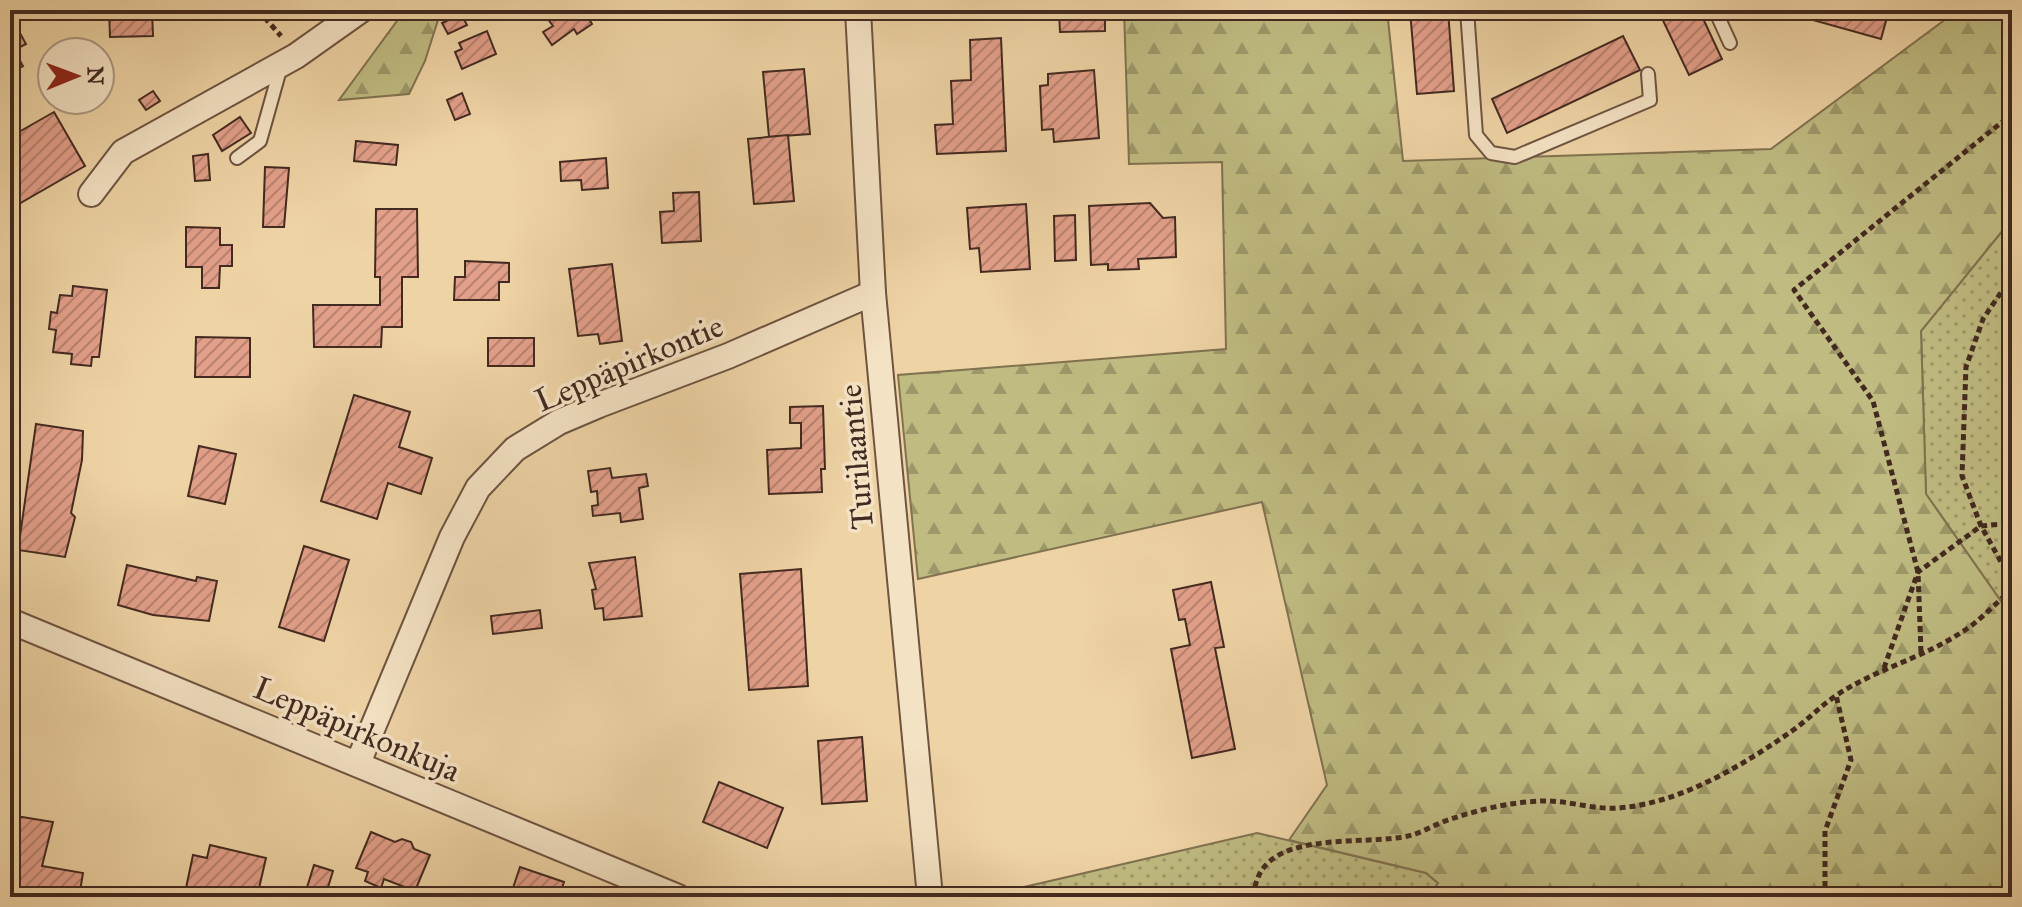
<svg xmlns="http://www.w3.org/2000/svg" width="2022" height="907" font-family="'IM FELL Great Primer',serif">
	<defs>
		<pattern id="grass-dots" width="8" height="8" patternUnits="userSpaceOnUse" patternTransform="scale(2)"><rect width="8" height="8" fill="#bfbb81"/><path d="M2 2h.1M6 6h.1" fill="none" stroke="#9d9869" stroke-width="1.8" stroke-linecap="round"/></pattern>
		<pattern id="forest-firs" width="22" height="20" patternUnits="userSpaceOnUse" patternTransform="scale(2)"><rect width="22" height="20" fill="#bfbb81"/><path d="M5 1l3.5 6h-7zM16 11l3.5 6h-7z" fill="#9d9869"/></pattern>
		<pattern id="building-hatch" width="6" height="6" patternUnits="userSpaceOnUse" patternTransform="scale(2)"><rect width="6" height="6" fill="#e29f89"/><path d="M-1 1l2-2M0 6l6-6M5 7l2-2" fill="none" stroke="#b98270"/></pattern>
	</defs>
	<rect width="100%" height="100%" fill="#eed3a4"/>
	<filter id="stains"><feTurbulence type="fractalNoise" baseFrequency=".0025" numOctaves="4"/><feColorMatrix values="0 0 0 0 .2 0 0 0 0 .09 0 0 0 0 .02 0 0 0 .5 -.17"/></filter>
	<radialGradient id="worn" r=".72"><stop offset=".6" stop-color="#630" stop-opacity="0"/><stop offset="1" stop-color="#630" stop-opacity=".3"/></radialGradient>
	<g fill="url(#grass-dots)" stroke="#817250" stroke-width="2">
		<path d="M2012,219V617L1926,494L1921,331Z"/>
		<path d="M1257,833L1426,873L1438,883L1429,897H981Z"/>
	</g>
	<g fill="url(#forest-firs)" stroke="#817250" stroke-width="2">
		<path d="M405,10H461L438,20L425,61L409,94L339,100Z"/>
		<path d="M1124,10H1387L1403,161L1771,149L1958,10H2012V219L1921,331L1926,494L2012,617V897H1429L1438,883L1426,873L1289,840L1327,785L1262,502L918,579L898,375L1226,349L1222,162L1129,164Z"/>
	</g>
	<g fill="url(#building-hatch)" stroke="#432a20" stroke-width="2">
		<path d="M109,10H152L153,36L110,37Z"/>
		<path d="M541,10H602L589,19L592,24L577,34L574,29L552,45L543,32L553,26Z"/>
		<path d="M744,10H793V15L744,19Z"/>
		<path d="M1059,10H1105V31L1060,32Z"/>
		<path d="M1410,10H1448L1454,91L1417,94Z"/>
		<path d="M1658,10H1699L1722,59L1689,75Z"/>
		<path d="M1777,10H1889L1881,39Z"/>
		<path d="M461,14L467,25L448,34L442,23Z"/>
		<path d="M10,15L26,44L14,50L23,66L10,73Z"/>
		<path d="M487,31L496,54L462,69L455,52L462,49L459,43Z"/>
		<path d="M1623,36L1640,70L1507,133L1492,99Z"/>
		<path d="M1001,38L1006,151L937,154L935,125L953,124L951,81L971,80L970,40Z"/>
		<path d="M804,69L810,134L769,137L763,72Z"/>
		<path d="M1094,70L1099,138L1054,142L1053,129L1042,130L1040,86L1048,85V74Z"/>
		<path d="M153,91L160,101L146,110L139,100Z"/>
		<path d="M462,93L470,114L455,120L447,100Z"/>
		<path d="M54,112L85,166L10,209V137Z"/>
		<path d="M240,117L251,133L222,151L213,135Z"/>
		<path d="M788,135L794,201L754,204L748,139Z"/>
		<path d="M356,141L398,145L396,165L354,161Z"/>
		<path d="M208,154L210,180L195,181L193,156Z"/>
		<path d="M606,158L608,188L582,190L581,180L561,181L560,162Z"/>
		<path d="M265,167L289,168L284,227H263Z"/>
		<path d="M699,192L701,241L662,243L660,212L674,211L673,193Z"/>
		<path d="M1150,203L1163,218L1175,217L1176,257L1138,259L1139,269L1108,270V264L1091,265L1089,206Z"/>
		<path d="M1026,204L1030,269L981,272L979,248L970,249L967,208Z"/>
		<path d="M376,209H417L418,277H402V327H382L381,347H314L313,305H380V277H375Z"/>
		<path d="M1075,215L1076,260L1055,261L1054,216Z"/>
		<path d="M186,227L220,228V245H232V266H220L219,288H202V267H186Z"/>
		<path d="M465,261L509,263V282H499V300H454L455,277H465Z"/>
		<path d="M612,264L622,341L600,344L598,334L578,336L569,269Z"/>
		<path d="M73,286L107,290L99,357H92L91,366L71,364L72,354L53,352L56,330L49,329L51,312L57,313L60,295L72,296Z"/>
		<path d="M196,337L250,338V377H195Z"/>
		<rect x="488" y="338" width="46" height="28"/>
		<path d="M354,395L410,412L399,447L432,458L421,494L388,483L377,519L321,501Z"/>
		<path d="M823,406L825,469H821L822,492L769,494L767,450L801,448V423H790V407Z"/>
		<path d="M36,424L83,431L82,460L71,513L75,517L65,557L18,550Z"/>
		<path d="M199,446L236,454L225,504L188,496Z"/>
		<path d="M610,468L612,478L646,474L648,486L639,488L643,519L621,522L620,513L593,516L592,506L598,505L597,491L591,492L588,471Z"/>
		<path d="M304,546L349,560L324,641L279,627Z"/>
		<path d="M635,557L642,616L604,620L603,608L595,609L592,590L596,589L589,563Z"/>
		<path d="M127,565L196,581L197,577L217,581L209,621L153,615L118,605Z"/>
		<path d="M801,569L808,686L749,690L740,574Z"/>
		<path d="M1211,582L1224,647L1215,648L1235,749L1192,758L1171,649L1190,645L1185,619L1179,620L1173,590Z"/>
		<path d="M540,610L542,628L493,634L491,616Z"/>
		<path d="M862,737L867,801L822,804L818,741Z"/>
		<path d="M719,782L783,808L767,848L703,822Z"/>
		<path d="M16,816L53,822L42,866L83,873L79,897L10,896V856Z"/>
		<path d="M371,832L395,842L402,839L411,842L414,849L430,855L415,891L384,879L381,888L365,881L368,872L356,868Z"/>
		<path d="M210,845L266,858L257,897L212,888L211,894L186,888L193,855L207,858Z"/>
		<path d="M314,865L333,871L325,897H304Z"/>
		<path d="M520,867L564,882L559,897H510Z"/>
	</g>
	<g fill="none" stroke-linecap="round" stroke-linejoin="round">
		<g stroke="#6e5441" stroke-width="16">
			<g id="lane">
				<path d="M1467,10L1476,135L1491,153L1515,157L1650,100L1648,74"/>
				<path d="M1715,10L1730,43"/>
				<path d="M237,158L260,141L281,66"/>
			</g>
		</g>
		<g stroke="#6e5441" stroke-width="28">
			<g id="street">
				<path d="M858,10L873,293L930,897"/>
				<path d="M91,194L123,152L296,56L361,10"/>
				<path d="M10,621L678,897"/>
				<path d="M358,763L452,537L478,488L515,449L559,422L599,405L728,356L873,293"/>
			</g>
		</g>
		<g stroke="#432a20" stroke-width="5" stroke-dasharray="6 4" stroke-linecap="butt">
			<path d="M258,10L281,36"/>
			<path d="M2012,276L1983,319L1966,367L1962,476L1981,526L2005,569L2012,574"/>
			<path d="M1921,652L1918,572L1873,401L1794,290L2012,114"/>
			<path d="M1884,668L1918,572L1981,526L2012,523"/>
			<path d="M1254,897C1256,825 1365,848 1412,835C1425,831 1438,823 1451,819C1481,809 1515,801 1546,801C1570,801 1595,810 1619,808C1680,803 1740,767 1789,733C1806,722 1820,706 1837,695C1876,669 1923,658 1962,632C1980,621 1996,603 2012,589"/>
			<path d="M1825,897V831L1851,760L1836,695"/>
		</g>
		<use href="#lane" stroke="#f4e2c4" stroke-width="12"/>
		<use href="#street" stroke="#f4e2c4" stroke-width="24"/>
	</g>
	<g text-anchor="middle" stroke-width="7" stroke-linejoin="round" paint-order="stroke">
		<g font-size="32" fill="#432a20" stroke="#f4e2c4">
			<text transform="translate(629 363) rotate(-23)" y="11">Leppäpirkontie</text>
			<text transform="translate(856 457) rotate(-95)" y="11">Turilaantie</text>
			<text transform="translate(357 729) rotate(23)" y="11">Leppäpirkonkuja</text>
		</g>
	</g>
	<rect width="2022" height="907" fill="none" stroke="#eed3a4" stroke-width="40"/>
	<rect x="12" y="12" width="1998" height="883" fill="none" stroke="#432a20" stroke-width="4"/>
	<rect x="20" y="20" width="1982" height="867" fill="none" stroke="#432a20" stroke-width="2"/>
	<g transform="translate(76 76) rotate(89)"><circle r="38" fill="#f4e2c4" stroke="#ad9882" stroke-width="2"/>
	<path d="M0-6L14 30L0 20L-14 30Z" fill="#8f2418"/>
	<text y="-12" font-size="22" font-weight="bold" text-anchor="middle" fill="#432a20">N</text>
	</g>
	<rect width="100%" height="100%" filter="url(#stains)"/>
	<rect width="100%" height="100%" fill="url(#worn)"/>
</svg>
